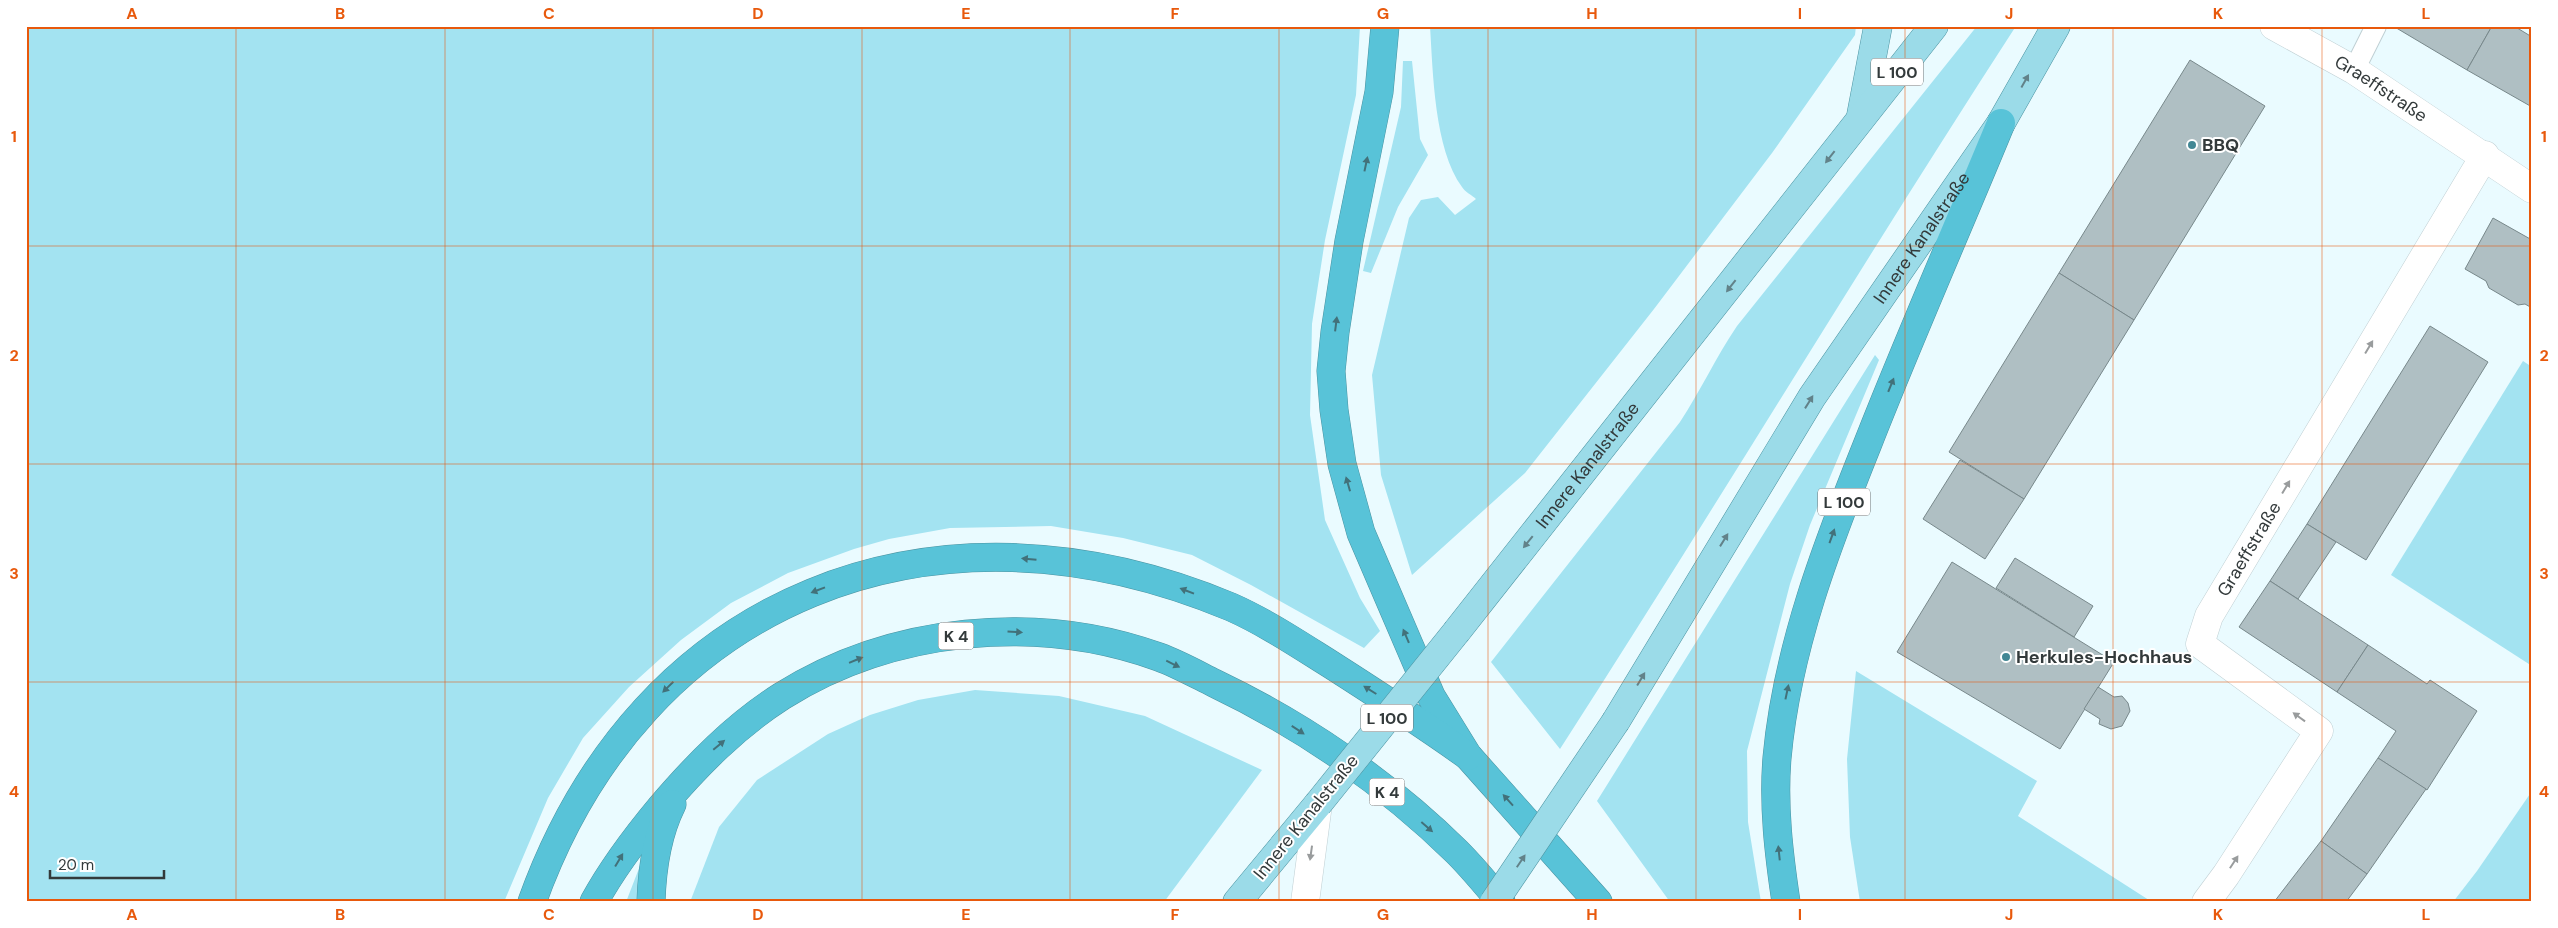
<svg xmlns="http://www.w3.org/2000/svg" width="2558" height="928" font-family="'DM Sans',sans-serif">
	<rect width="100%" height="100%" fill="#eafbff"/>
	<g fill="#a3e3f1">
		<path d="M26,26H1360L1356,95L1325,240L1312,324L1310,415L1325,520L1360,598L1380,631L1364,648L1251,585L1192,555L1123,538L1051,526L950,528L889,539L854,549L788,573L731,603L681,640L629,687L583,738L548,798L504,902H26Z"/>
		<path d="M1430,26H1856L1855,35L1772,153L1654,309L1525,473L1412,575L1381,475L1372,375L1409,218L1421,200L1438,197L1455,215L1476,199C1472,195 1465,192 1462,187C1434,149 1433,72 1430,26Z"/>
		<path d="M1977,26H2016C1861,265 1714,510 1560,749L1491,662L1680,422C1701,390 1716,357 1737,326Z"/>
		<path d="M1403,61H1412L1420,139L1428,155L1398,207L1371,273L1363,271L1401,107Z"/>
		<path d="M1875,355L1879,360L1810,525L1790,584L1747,751L1748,822L1761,902H1670L1597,801Z"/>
		<path d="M2523,361L2532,367V666L2391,575Z"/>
		<path d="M1856,671L2037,781L2018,816L2152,902H1860L1850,837L1847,759Z"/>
		<path d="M975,690L1059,696L1145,716L1262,770L1164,902H690L719,827L757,780L828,734L870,715L918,700Z"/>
		<path d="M2532,791V902H2453L2477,871Z"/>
		<path d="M643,858V902H626Z"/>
	</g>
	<g fill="#afbfc3" stroke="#78888b">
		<path d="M2393,26H2492L2467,70Z"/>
		<path d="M2492,26H2514L2532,37V107L2467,70Z"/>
		<path d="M2190,60L2265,106L2134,320L2059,273Z"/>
		<path d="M2493,218L2532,240V308L2525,304L2518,305L2489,288L2486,281L2465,269Z"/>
		<path d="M2059,273L2134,320L2024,499L1949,452Z"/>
		<path d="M2430,326L2488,362L2366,560L2307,524Z"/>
		<path d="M1960,460L2024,499L1985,559L1923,519Z"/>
		<path d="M2307,524L2336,542L2298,599L2270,581Z"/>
		<path d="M2015,558L2093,606L2074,637L1996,588Z"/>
		<path d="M1952,562L2114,662L2060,749L1897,652Z"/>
		<path d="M2270,581L2368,645L2337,692L2239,627Z"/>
		<path d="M2368,645L2427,684L2430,680L2477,711L2427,790L2378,758L2396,731L2337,692Z"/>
		<path d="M2098,687L2114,697L2122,696L2128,703L2130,711L2122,726L2111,729L2099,724L2100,719L2084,709Z"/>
		<path d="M2378,758L2426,789L2367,874L2321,841Z"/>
		<path d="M2321,841L2367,874L2346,902H2274Z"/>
	</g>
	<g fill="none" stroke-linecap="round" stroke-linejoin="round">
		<g stroke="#c0d0d4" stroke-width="22">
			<path id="lane" d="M2354,70L2376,26"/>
		</g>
		<g stroke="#c0d0d4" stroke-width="29">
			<g id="street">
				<path id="s1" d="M2274,26L2354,70L2532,189"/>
				<path d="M1305,902L1318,804"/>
				<path id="s2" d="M2206,902L2226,875L2319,731L2200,644L2209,616L2485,155"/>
			</g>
		</g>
		<g stroke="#4b93a1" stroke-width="29">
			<g id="primary">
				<path d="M1861,115L1878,26"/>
				<path id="s3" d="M1457,631L1934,26"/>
				<path id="s4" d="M1616,721L1812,397L2001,123L2056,26"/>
				<path d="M1237,902L1318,804"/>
			</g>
		</g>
		<g stroke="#4b93a1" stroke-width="29">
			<g id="highway">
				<path d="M1385,26L1379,92L1349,241L1335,332L1331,371L1334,410L1342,464L1361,533L1431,696L1468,756L1598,902"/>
				<path d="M532,902C642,595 935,483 1231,607C1265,622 1298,644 1330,664C1377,694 1423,724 1468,756"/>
				<path d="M594,902C613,867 636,837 661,807C697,765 735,726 782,696C892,627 1037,613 1159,657C1178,664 1196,674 1214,683C1302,725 1387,783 1457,852C1473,868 1487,885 1501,902"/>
				<path d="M651,902C652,869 657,834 672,804"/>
				<path d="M1786,902C1779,855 1773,806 1777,758C1787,648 1827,545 1868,443C1910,336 1957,230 2001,123"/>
			</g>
		</g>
		<use href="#lane" stroke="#fff" stroke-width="20"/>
		<use href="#street" stroke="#fff" stroke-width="28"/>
		<use href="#primary" stroke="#9bdbe8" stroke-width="28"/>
		<use href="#highway" stroke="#58c3d8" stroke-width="28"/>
		<g stroke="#4b93a1" stroke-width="29" stroke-linecap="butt">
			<g id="primary-bridge">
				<path d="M1318,804L1457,631"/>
				<path d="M1494,902L1616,721"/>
			</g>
		</g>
		<use href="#primary-bridge" stroke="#9bdbe8" stroke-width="28"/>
	</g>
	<defs><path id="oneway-solid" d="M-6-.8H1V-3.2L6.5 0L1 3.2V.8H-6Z" transform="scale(1.25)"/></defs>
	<g fill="#628289">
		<use href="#oneway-solid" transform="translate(2025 81) rotate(-61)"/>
		<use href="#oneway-solid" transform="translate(1830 157) rotate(128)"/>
		<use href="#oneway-solid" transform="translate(1731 286) rotate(128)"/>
		<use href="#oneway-solid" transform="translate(1809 402) rotate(-58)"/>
		<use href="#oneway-solid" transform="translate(1724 540) rotate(-58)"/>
		<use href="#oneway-solid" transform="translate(1528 542) rotate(129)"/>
		<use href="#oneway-solid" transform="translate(1641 679) rotate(-59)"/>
		<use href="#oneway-solid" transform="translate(1521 861) rotate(-56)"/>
	</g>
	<g fill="#42717a">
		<use href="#oneway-solid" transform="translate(1366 164) rotate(-78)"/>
		<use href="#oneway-solid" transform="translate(1336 324) rotate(-83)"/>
		<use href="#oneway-solid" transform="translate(1891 385) rotate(-68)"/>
		<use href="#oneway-solid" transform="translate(1348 484) rotate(-106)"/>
		<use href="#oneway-solid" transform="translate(1832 536) rotate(-70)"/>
		<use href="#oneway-solid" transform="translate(1029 559) rotate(-175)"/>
		<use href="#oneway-solid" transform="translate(818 590) rotate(159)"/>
		<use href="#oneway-solid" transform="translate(1187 591) rotate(-159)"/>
		<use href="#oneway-solid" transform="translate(1015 632) rotate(4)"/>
		<use href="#oneway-solid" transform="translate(1406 636) rotate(-113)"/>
		<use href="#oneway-solid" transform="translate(856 660) rotate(-22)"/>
		<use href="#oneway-solid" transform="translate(1173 664) rotate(26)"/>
		<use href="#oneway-solid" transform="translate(668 687) rotate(136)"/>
		<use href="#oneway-solid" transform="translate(1370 690) rotate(-148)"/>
		<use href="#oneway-solid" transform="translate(1787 692) rotate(-78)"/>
		<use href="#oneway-solid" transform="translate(1298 730) rotate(33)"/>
		<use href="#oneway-solid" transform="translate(719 745) rotate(-40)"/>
		<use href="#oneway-solid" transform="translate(1508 800) rotate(-132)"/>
		<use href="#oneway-solid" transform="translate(1427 827) rotate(41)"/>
		<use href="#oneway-solid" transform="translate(1779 853) rotate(-96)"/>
		<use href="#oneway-solid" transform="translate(619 860) rotate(-59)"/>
	</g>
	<g fill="#999c9d">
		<use href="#oneway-solid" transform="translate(2369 347) rotate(-59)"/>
		<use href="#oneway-solid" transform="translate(2286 487) rotate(-59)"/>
		<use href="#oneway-solid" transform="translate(2299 717) rotate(-144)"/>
		<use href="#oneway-solid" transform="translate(1311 853) rotate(98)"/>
		<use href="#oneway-solid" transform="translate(2234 862) rotate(-57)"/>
	</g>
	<path fill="none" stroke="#e8590c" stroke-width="1" stroke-opacity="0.55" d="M236,26V902M445,26V902M653,26V902M862,26V902M1070,26V902M1279,26V902M1488,26V902M1696,26V902M1905,26V902M2113,26V902M2322,26V902M26,246H2532M26,464H2532M26,682H2532"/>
	<g fill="#428794" stroke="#fff" stroke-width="2">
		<circle cx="2192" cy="145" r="5"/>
		<circle cx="2006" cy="657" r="5"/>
	</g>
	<g text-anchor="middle" stroke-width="4" stroke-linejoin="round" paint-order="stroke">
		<g fill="#fff" stroke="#707576" stroke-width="1">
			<rect x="1871" y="58.5" width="52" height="27" rx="4"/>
			<rect x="1818" y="488.5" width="52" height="27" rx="4"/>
			<rect x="938.5" y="622.5" width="35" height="27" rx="4"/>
			<rect x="1361" y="704.5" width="52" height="27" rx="4"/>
			<rect x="1369.5" y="778.5" width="35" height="27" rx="4"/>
		</g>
		<g font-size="16" font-weight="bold" fill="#333a3b">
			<text x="1897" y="78">L 100</text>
			<text x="1844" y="508">L 100</text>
			<text x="956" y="642">K 4</text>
			<text x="1387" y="724">L 100</text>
			<text x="1387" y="798">K 4</text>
		</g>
		<g font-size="18" fill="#333a3b" stroke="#fff">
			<text dy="6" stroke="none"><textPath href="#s1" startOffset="124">Graeffstraße</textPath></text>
			<text dy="6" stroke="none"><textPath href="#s4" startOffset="572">Innere Kanalstraße</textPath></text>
			<text dy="6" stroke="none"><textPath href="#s3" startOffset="211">Innere Kanalstraße</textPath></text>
			<text dy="6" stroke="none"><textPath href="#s2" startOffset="460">Graeffstraße</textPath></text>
			<text transform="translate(1306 817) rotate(-51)" y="6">Innere Kanalstraße</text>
		</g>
		<g font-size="18" font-weight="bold" fill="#333a3b" stroke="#fff" text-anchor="start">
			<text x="2202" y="151">BBQ</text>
			<text x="2016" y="663">Herkules-Hochhaus</text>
		</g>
	</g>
	<rect width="2558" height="928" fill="none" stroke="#ffffff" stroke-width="55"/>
	<path d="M50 870v8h114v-8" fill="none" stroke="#333a3b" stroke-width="2.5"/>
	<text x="58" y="870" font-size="15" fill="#333a3b" stroke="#ffffff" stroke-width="4" paint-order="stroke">20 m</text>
	<rect x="28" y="28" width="2502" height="872" fill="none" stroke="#e8590c" stroke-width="2"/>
	<g font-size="16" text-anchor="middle" font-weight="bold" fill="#e8590c">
		<text x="132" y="19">A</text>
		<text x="340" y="19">B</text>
		<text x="549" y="19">C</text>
		<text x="758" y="19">D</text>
		<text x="966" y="19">E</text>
		<text x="1175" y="19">F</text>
		<text x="1383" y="19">G</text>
		<text x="1592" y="19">H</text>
		<text x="1800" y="19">I</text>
		<text x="2009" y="19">J</text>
		<text x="2218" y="19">K</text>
		<text x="2426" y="19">L</text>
		<text x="14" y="142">1</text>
		<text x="2544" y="142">1</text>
		<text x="14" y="361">2</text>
		<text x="2544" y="361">2</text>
		<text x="14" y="579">3</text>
		<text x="2544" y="579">3</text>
		<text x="14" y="797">4</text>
		<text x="2544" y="797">4</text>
		<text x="132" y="920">A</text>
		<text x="340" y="920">B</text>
		<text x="549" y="920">C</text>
		<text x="758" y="920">D</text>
		<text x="966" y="920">E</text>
		<text x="1175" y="920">F</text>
		<text x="1383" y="920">G</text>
		<text x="1592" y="920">H</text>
		<text x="1800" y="920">I</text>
		<text x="2009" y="920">J</text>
		<text x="2218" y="920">K</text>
		<text x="2426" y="920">L</text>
	</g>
</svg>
